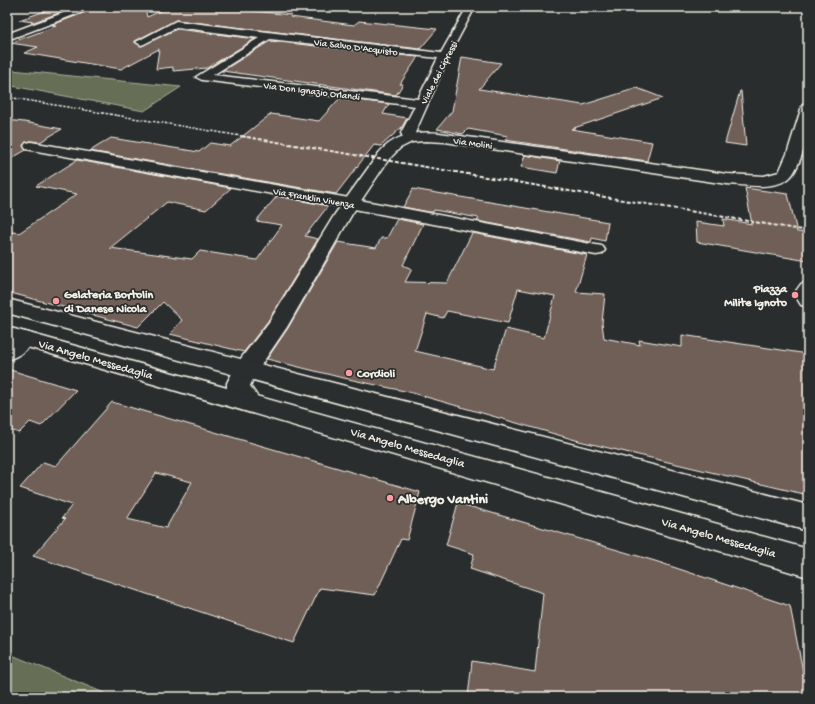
<svg xmlns="http://www.w3.org/2000/svg" width="815" height="704" font-family="'Gochi Hand',sans-serif">
	<rect width="100%" height="100%" fill="#2a2d2e"/>
	<filter id="ink" filterUnits="userSpaceOnUse"><feTurbulence type="fractalNoise" baseFrequency=".025" numOctaves="2"/><feDisplacementMap in="SourceGraphic" scale="8" xChannelSelector="R" yChannelSelector="G"/><feConvolveMatrix kernelMatrix="1 2 1 2 8 2 1 2 1" color-interpolation-filters="sRGB"/></filter>
	<g filter="url(#ink)">
		<g fill="#666e54" stroke="#adb09e">
			<path d="M12,70L181,87L144,111L7,85V72Z"/>
			<path d="M7,653L114,697H7Z"/>
		</g>
		<g fill="#705f57" stroke="#f4f1e8" fill-rule="evenodd">
			<path d="M57,7H75L34,22L19,20Z"/>
			<path d="M92,7H145L147,17L170,7H215L292,15L290,17L354,25L359,21L437,29L420,49L176,20L135,41V42L141,46L177,29L255,39L207,68L173,71V67L156,69L159,49L121,69L24,53L38,47L10,43L56,26L52,25L91,10Z"/>
			<path d="M270,41L418,57L400,84H403L396,95L222,71Z"/>
			<path d="M462,57L501,63L479,89L583,105L637,88L663,98L571,129L652,142L647,161L505,140L508,136L468,129L463,134L437,129L452,111Z"/>
			<path d="M740,91H741L746,146L725,143Z"/>
			<path d="M340,98L389,104L383,114L407,118L402,127L381,146L374,145L336,194L90,151L111,138L199,152L210,143L230,146L271,114L319,121Z"/>
			<path d="M7,120L24,122L62,129L40,142L31,141L26,142L23,145L26,150L7,161Z"/>
			<path d="M525,155L560,161L557,173L521,167Z"/>
			<path d="M77,160L231,188L206,210L167,202L110,248L192,259L200,251L257,260L282,225L256,221L277,196L328,206L305,236L318,239L268,321L244,352L170,334L182,320L163,302L138,327L7,292V231L19,233L77,194L36,186Z"/>
			<path d="M745,188L788,194L797,232L808,233V261L697,242L696,222L724,226L723,219L752,224Z"/>
			<path d="M413,189L608,222L605,241L592,238L591,242L477,221L479,218L434,210L433,212H429L403,207Z"/>
			<path d="M397,219L423,224L403,265L412,269L405,282L447,283L472,233L587,255L576,292L605,294L602,323L604,338L640,345L639,340L682,347V335L808,354V495L579,441L409,392L339,377L267,359L288,328L338,242L376,248L381,238H387ZM518,289L555,296L544,338L506,329L493,369L415,351L427,314L443,318L447,311L508,323Z"/>
			<path d="M7,369L76,390L41,426L30,422L19,433L7,429Z"/>
			<path d="M112,402L420,492L407,540L401,539L375,595L320,588L294,643L33,556L65,519L62,518L72,505L20,488L43,462L56,466ZM156,473L192,482L166,528L127,519Z"/>
			<path d="M458,503L655,561L790,606L808,697H468L472,661L535,672L543,593L470,569L474,554L446,545Z"/>
		</g>
		<g fill="none" stroke-linecap="round" stroke-linejoin="round">
			<g stroke="#f4f1e8" stroke-width="3">
				<g id="street">
					<path d="M467,7H475L449,56L415,133L417,138L415,141H405L401,133L415,106L202,80L196,77L259,38L177,27L144,44L141,45L136,42L176,21L441,53ZM270,39L438,58L418,99L213,75Z"/>
					<path d="M31,142L349,198L596,245L602,246L605,250L602,254L596,255L349,208L26,149L24,146L26,143Z"/>
					<path d="M808,282V307L801,305L796,297V291L801,284Z"/>
					<path d="M25,332L32,334L35,339C29,349 18,357 7,360V342L18,334Z"/>
				</g>
			</g>
			<g stroke="#f4f1e8" stroke-width="3">
				<g id="secondary">
					<path d="M79,7H91L90,9L7,40V34Z"/>
					<path d="M808,102C808,111 809,121 808,130C807,142 798,172 788,179C772,190 746,185 727,184L445,142L426,141L412,142L400,148L389,159L352,214L287,327L255,374L250,386L262,403L258,410L250,412L242,410L234,400L227,389V383L230,377L242,357L269,322L335,214L379,153C394,135 416,131 439,133L727,174L764,176L779,172L787,154L802,106L804,103Z"/>
				</g>
			</g>
			<g stroke="#f4f1e8" stroke-width="3">
				<g id="primary">
					<path d="M7,299L808,505V531L7,313Z"/>
					<path d="M7,327L808,549V577L7,341Z"/>
				</g>
			</g>
			<use href="#street" fill="#2a2d2e" fill-rule="evenodd"/>
			<use href="#secondary" fill="#2a2d2e" fill-rule="evenodd"/>
			<use href="#primary" fill="#2a2d2e" fill-rule="evenodd"/>
			<path stroke="#f4f1e8" stroke-width="1.5" stroke-dasharray="2.5 1.5" stroke-linecap="butt" d="M7,97L247,137"/>
			<path stroke="#f4f1e8" stroke-width="2" stroke-dasharray="4 2" stroke-linecap="butt" d="M241,136L808,231"/>
		</g>
	</g>
	<g fill="#ff9aa2" stroke="#2a2d2e" stroke-width="1.5">
		<circle cx="795" cy="295" r="4"/>
		<circle cx="56" cy="301" r="4"/>
		<circle cx="349" cy="373" r="4"/>
		<circle cx="390" cy="498" r="4"/>
	</g>
	<g text-anchor="middle" stroke-width="3.5" stroke-linejoin="round" paint-order="stroke">
		<g font-size="10" fill="#f4f1e8" stroke="#2a2d2e">
			<text transform="translate(356 46) rotate(7)" y="4">Via Salvo D'Acquisto</text>
			<text transform="translate(438 72) rotate(-63)" y="4">Viale dei Cipressi</text>
			<text transform="translate(312 90) rotate(7)" y="4">Via Don Ignazio Orlandi</text>
			<text transform="translate(473 142) rotate(8)" y="4">Via Molini</text>
			<text transform="translate(314 197) rotate(10)" y="4">Via Franklin Vivenza</text>
		</g>
		<g font-size="12" font-weight="bold" fill="#f4f1e8" stroke="#2a2d2e" text-anchor="start">
			<text x="787" y="292" text-anchor="end">Piazza<tspan x="787" dy="14">Milite Ignoto</tspan></text>
			<text x="64" y="298">Gelateria Bortolin<tspan x="64" dy="14">di Danese Nicola</tspan></text>
			<text x="357" y="377">Cordioli</text>
		</g>
		<g font-size="12" fill="#f4f1e8" stroke="#2a2d2e">
			<text transform="translate(96 359) rotate(16)" y="4">Via Angelo Messedaglia</text>
			<text transform="translate(408 447) rotate(16)" y="4">Via Angelo Messedaglia</text>
			<text transform="translate(719 537) rotate(16)" y="4">Via Angelo Messedaglia</text>
		</g>
		<g font-size="14" font-weight="bold" fill="#f4f1e8" stroke="#2a2d2e" text-anchor="start">
			<text x="398" y="503">Albergo Vantini</text>
		</g>
	</g>
	<rect width="815" height="704" fill="none" stroke="#2a2d2e" stroke-width="24"/>
	<rect x="12" y="12" width="791" height="680" fill="none" stroke="#f4f1e8" stroke-width="1.5" filter="url(#ink)"/>
</svg>
